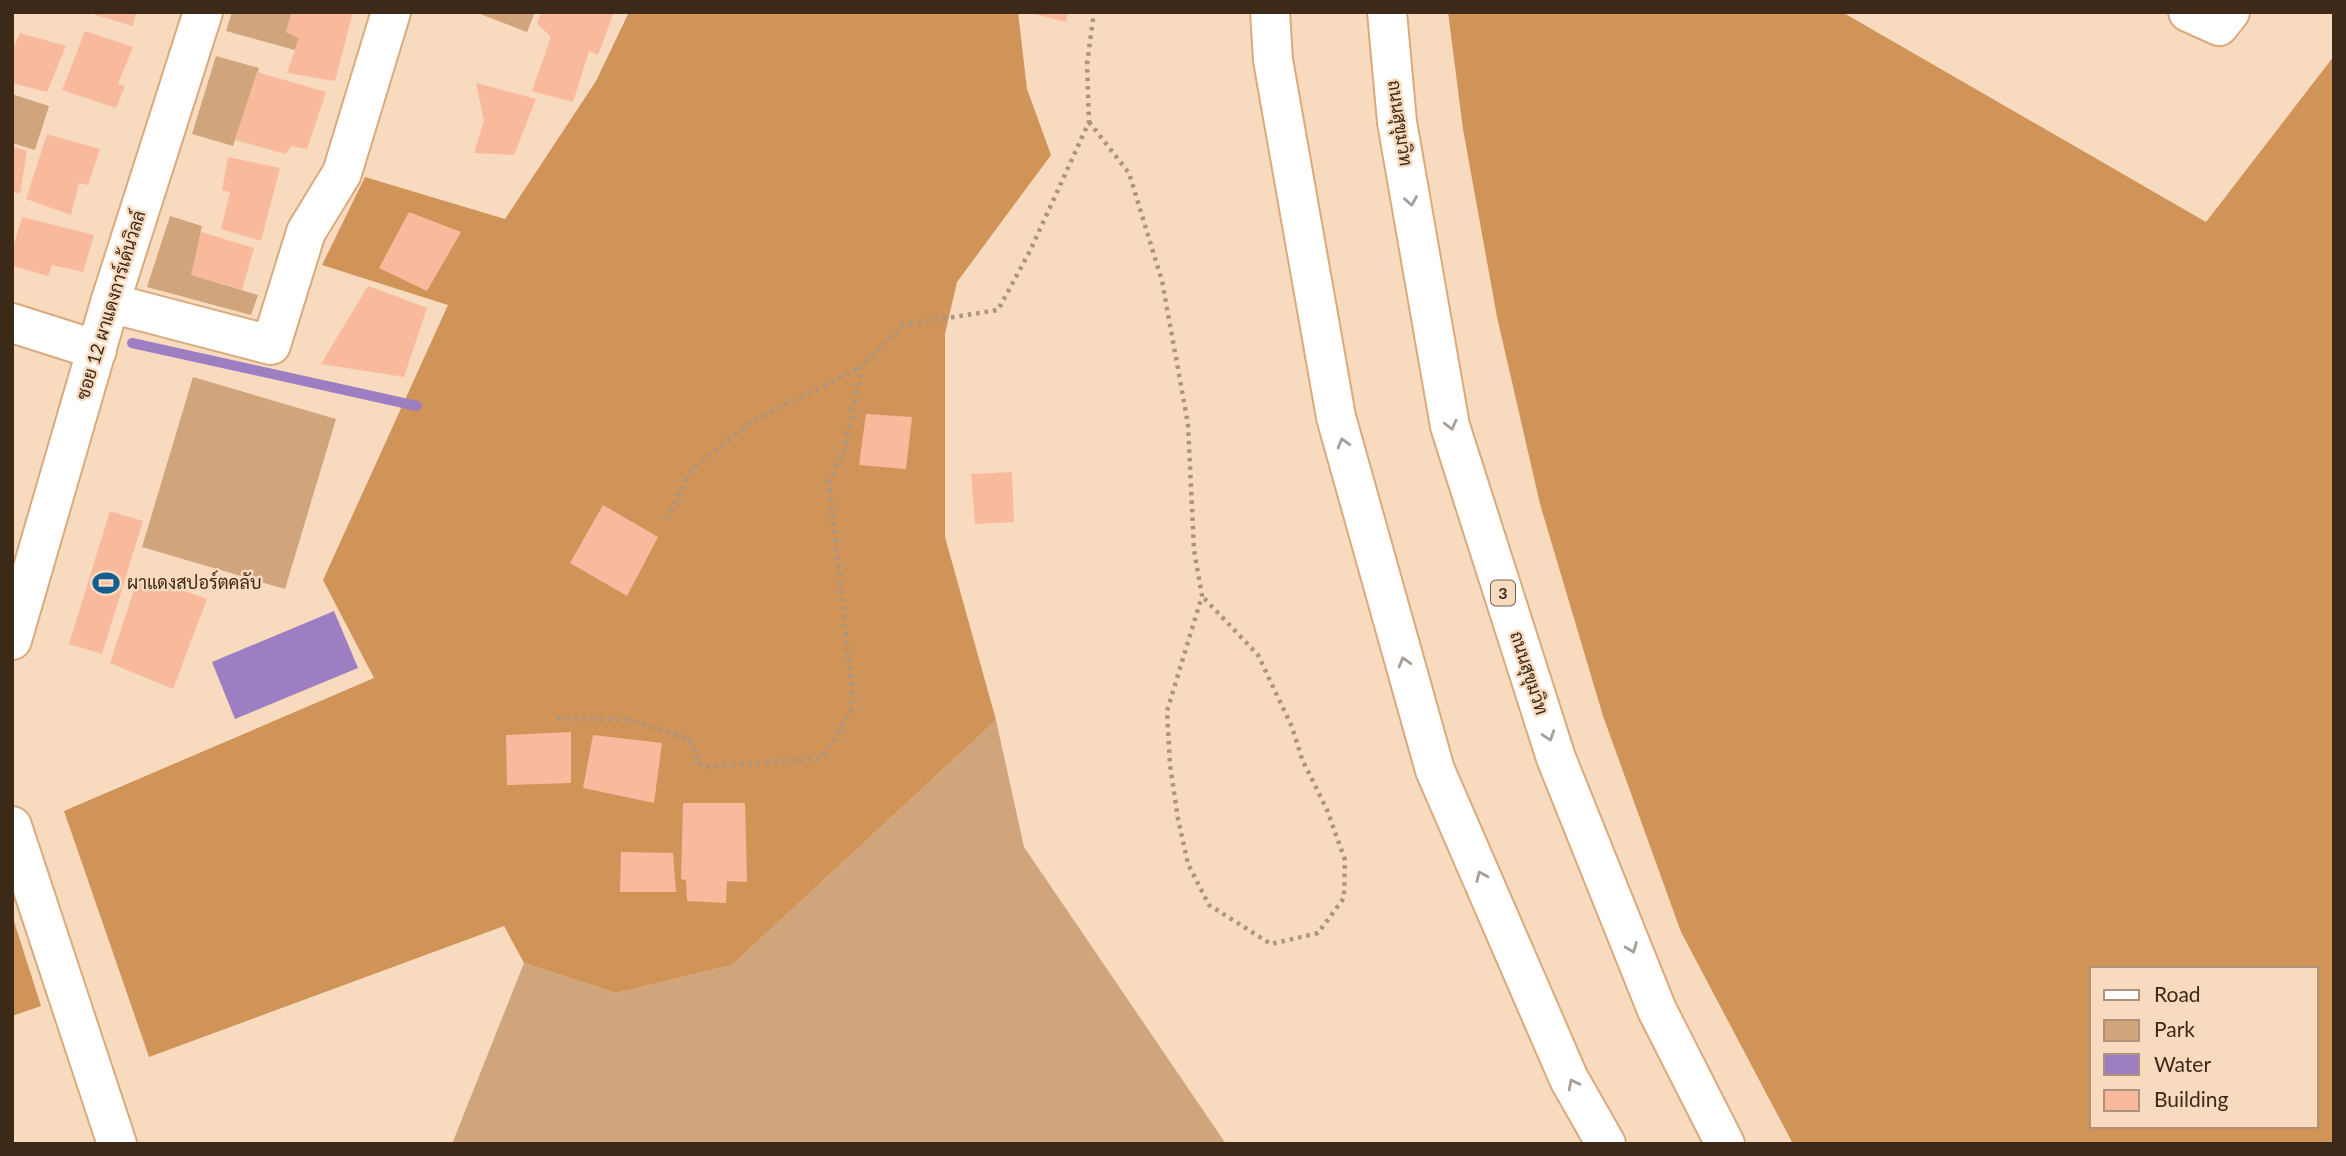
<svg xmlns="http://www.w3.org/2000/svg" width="2346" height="1156" font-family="Lato,Sarabun,sans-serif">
	<rect width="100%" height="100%" fill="#f8dabf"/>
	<g fill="#d0a57b">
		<path d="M232,12H292L286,32L299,38L295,50L226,31Z"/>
		<path d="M475,12H535L527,32Z"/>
		<path d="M216,56L259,68L233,146L192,134Z"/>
		<path d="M12,94L49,106L35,150L12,143Z"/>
		<path d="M170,216L202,226L192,275L258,295L251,315L147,287Z"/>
		<path d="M193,377L336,419L285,589L142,547Z"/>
		<path d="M996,720L1024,847L1226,1144H452L524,963L616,993L732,965Z"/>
	</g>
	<g fill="#d09459" fill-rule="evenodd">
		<path d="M629,12H1018L1027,89L1051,155L957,282L945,334V537L996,720L732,965L616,993L524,963L504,926L149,1057L64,811L374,678L323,580L448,305L322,265L365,177L505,219L596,81Z"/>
		<path d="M1448,12H1842L2206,222L2334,56V1144H1793L1681,932L1603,716L1540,504L1497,317L1463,129ZM2092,969H2316V1126H2092Z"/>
		<path d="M12,915L41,1006L12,1016Z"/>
	</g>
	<path fill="#9d7ec2" d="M334,611L358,668L235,719L212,662Z"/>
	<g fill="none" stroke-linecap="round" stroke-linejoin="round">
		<path stroke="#9d7ec2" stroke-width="10" d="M132,343L417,406"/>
	</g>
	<g fill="#f9b99d">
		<path d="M86,12H136L133,26Z"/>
		<path d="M292,12H353L335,81L287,73L299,38L286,32Z"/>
		<path d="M542,12H614L598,55L589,51L573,102L532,91L551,37L537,23Z"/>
		<path d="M1026,12H1068L1066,22Z"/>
		<path d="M85,31L133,47L118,84L125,86L116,108L62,90Z"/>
		<path d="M20,33L66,46L47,92L12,83V50Z"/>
		<path d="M257,72L326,92L307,149L291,146L286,154L235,140Z"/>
		<path d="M476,83L536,99L514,155L474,153L484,121Z"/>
		<path d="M47,134L100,149L88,185L79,183L71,215L26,199Z"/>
		<path d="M12,146L27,151L20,194L12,191Z"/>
		<path d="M228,157L280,168L261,241L221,229L230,192L222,190Z"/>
		<path d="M409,212L461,232L427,291L379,268Z"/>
		<path d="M22,217L94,235L83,272L52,265L48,276L12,266V251Z"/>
		<path d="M201,232L254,248L242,290L191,275Z"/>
		<path d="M368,286L427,308L404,377L321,364Z"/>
		<path d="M866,414L912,417L906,469L859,465Z"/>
		<path d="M1012,472L1014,522L975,524L971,474Z"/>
		<path d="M603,505L658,537L627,596L570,563Z"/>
		<path d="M110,511L143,521L102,654L69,644Z"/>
		<path d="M139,575L207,599L173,689L110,663Z"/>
		<path d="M571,732V783L507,785L506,735Z"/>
		<path d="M593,735L662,743L654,803L583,788Z"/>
		<path d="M683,803H745L747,882L727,881L726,903L687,901L686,880L681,879Z"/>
		<path d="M621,852L673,853L676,892H620Z"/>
	</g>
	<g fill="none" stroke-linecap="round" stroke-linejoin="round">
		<g stroke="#daaa7d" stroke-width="42">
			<g id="street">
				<path d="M2188,12L2219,26L2230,12"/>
				<path d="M110,303L271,345L306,232L342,173L391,12"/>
				<path d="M12,323L97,350"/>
				<path d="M12,640L110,303L203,12"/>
				<path d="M12,826L117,1144"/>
			</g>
		</g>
		<g stroke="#daaa7d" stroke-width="42">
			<g id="highway">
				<path d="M1270,12L1273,60L1336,417L1435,770L1569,1079L1606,1144"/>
				<path d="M1387,12L1397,122L1450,426L1556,758L1657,1010L1725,1144"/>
			</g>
		</g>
		<g stroke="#ad947c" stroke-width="4.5" stroke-dasharray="3.5 5" stroke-linecap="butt">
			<path d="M1089,122L1129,173L1162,281L1188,424L1194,550L1202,596L1167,711L1170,765L1178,819L1188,864L1209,905L1271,944L1318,933L1344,898L1345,860L1327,810L1302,759L1292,727L1258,655L1202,596"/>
			<path d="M666,519L693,468L751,422L861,367"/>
			<path d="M557,718L630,720L689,739L702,767L821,758L836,738L850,711L852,688L829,483L845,448L861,367L903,325L998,310L1030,251L1089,122L1087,64L1094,12"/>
		</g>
		<use href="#street" stroke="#fff" stroke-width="38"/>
		<use href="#highway" stroke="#fff" stroke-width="38"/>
	</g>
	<defs><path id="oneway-chevron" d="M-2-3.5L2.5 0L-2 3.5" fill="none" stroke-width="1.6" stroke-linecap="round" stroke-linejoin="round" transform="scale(1.75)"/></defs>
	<g stroke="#a79f97">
		<use href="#oneway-chevron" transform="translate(1411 201) rotate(80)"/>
		<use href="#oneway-chevron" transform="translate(1451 425) rotate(76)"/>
		<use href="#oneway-chevron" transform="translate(1343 443) rotate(-106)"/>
		<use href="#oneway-chevron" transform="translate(1404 662) rotate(-106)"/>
		<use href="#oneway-chevron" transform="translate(1549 736) rotate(72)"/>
		<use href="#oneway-chevron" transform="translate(1481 876) rotate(-114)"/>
		<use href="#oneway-chevron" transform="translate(1632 948) rotate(68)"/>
		<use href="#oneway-chevron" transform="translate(1573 1084) rotate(-118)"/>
	</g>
	<defs>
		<g id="stadium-bare" transform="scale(2.1)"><path d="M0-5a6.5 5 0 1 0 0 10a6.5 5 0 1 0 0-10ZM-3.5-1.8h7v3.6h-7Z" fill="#125e91" stroke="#f8dabf" stroke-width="2.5" paint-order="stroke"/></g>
	</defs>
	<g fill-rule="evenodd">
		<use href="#stadium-bare" x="106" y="583"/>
	</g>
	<g text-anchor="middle" stroke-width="5" stroke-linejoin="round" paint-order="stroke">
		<rect fill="#f8dabf" stroke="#745e49" stroke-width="2" x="1491" y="580.5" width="24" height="25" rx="5"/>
		<g font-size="16" font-weight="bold" fill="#3c2917">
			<text x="1503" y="599">3</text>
		</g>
		<g font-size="18" fill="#3c2917" stroke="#f8dabf">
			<text transform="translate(1400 123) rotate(82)" y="6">ถนนสุขุมวิท</text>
			<text transform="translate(111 305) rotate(-73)" y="6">ซอย 12 ผาแดงการ์เด้นวิลล์</text>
			<text transform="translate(1529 673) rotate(72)" y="6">ถนนสุขุมวิท</text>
		</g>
		<g font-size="18" fill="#3c2917" stroke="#f8dabf" text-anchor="start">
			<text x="127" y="589">ผาแดงสปอร์ตคลับ</text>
		</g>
	</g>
	<rect width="2346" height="1156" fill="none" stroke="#3c2917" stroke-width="28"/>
	<rect x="2090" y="967" width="228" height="161" fill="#f8dabf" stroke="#ad937c" stroke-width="2"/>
	<rect x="2104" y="990" width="35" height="10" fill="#ffffff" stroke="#ad937c" stroke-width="2"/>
	<text x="2154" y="1002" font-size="21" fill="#3c2917">Road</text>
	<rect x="2104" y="1020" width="35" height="21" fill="#d0a57b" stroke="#ad937c" stroke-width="2"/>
	<text x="2154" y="1037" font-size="21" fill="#3c2917">Park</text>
	<rect x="2104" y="1054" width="35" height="21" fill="#9d7ec2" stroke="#ad937c" stroke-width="2"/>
	<text x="2154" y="1072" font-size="21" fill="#3c2917">Water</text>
	<rect x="2104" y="1090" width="35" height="21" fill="#f9b99d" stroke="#ad937c" stroke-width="2"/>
	<text x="2154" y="1107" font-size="21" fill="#3c2917">Building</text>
</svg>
